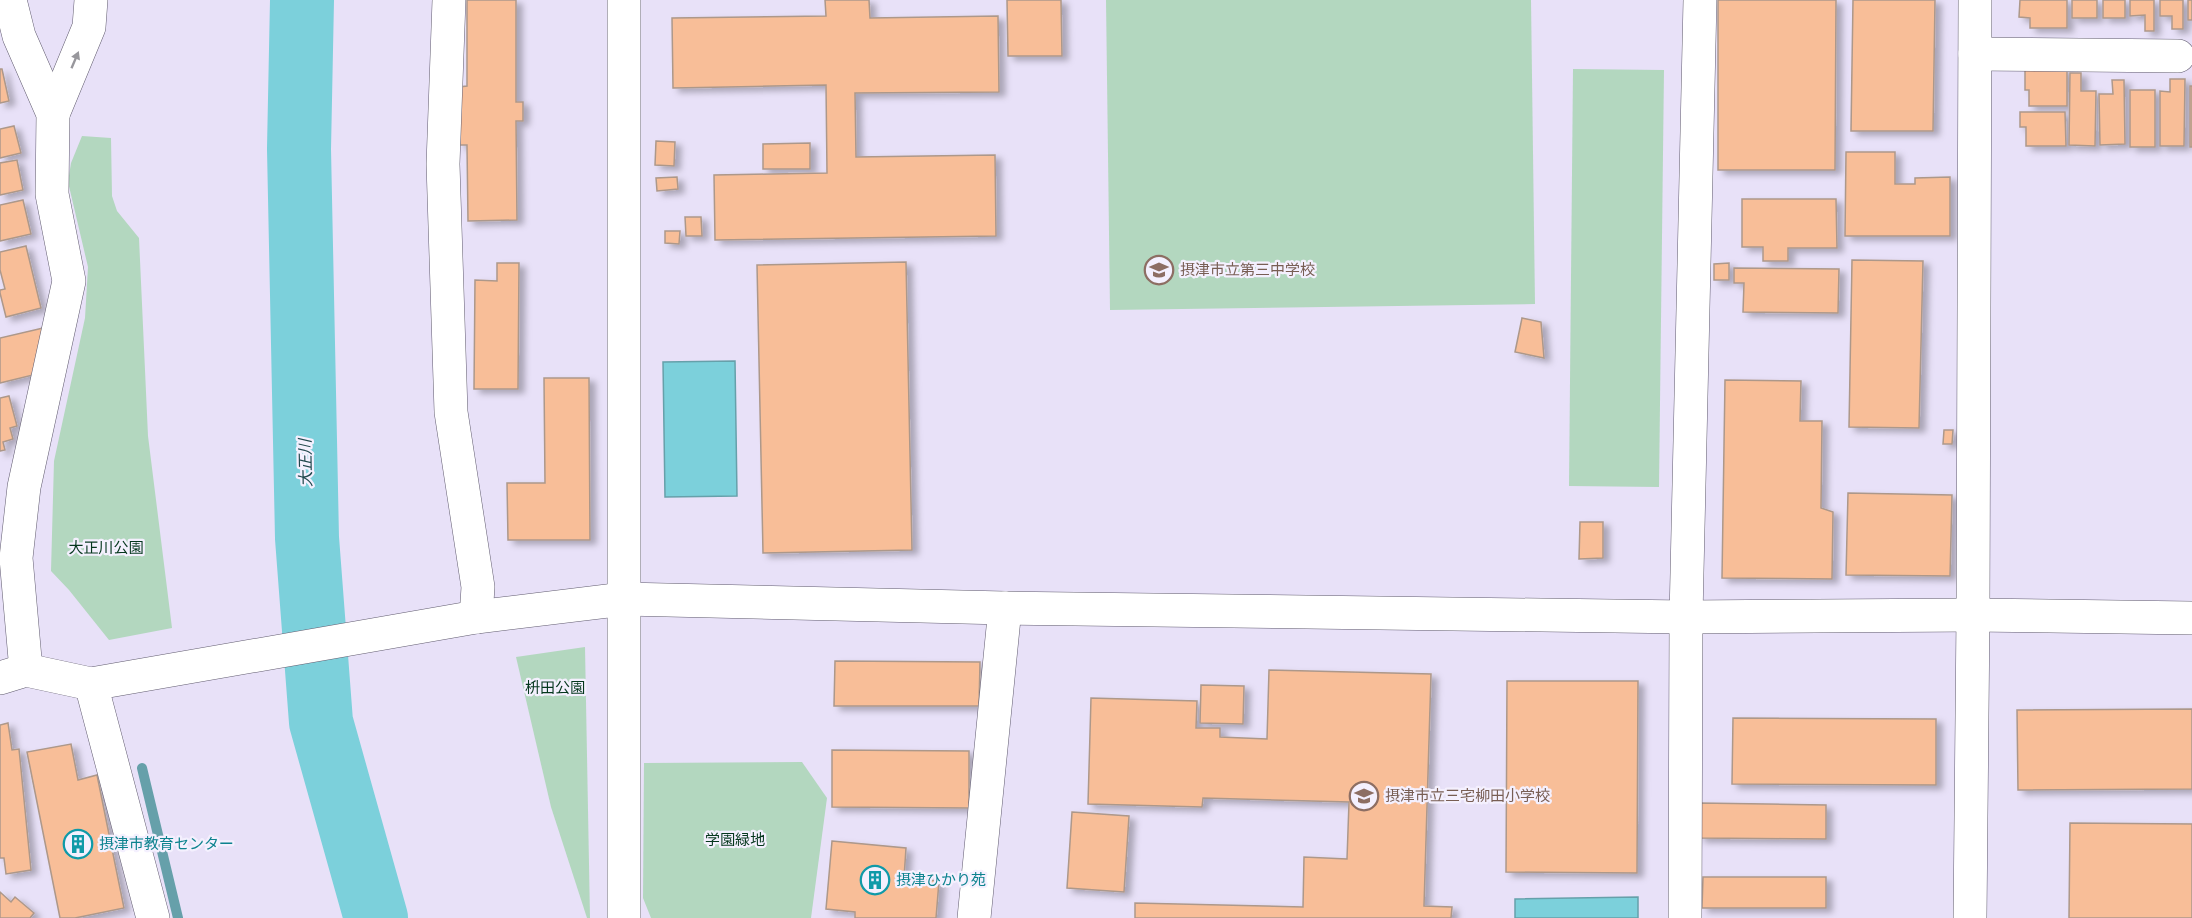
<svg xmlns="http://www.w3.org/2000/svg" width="2192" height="918" font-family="Ubuntu,'Noto Sans JP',sans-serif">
	<defs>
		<filter id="shadow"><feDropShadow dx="6" dy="4" stdDeviation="3" flood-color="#0004"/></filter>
	</defs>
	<rect width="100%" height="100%" fill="#e8e1f8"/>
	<g fill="#b3d7bf">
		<path d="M1106,0H1531L1535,304L1110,310Z"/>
		<path d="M1573,69L1664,70L1659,487L1569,486Z"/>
		<path d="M82,136L111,138L112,196L117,211L139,238L148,436L172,628L109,640L69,590L51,571L54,461L85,318L88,267L68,182L71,163Z"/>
		<path d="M585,647L590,918H587L551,807L516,657Z"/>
		<path d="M802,762L827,798L811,918H651L643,898L644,763Z"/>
	</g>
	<g fill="#7cd0db" stroke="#66a0aa" stroke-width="1.5">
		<path d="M735,361L737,496L665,497L663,362Z"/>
		<path d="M1638,897V918H1515V899Z"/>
	</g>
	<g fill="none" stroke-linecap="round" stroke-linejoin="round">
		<path stroke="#66a0aa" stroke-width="10" d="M142,768L178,918"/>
		<path stroke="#7cd0db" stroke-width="64" d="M302,0L299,149L307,538L321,722L376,918"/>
	</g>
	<g fill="#f8be98" stroke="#ad988a" stroke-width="1.5" filter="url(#shadow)">
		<path d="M467,0H516V102H523V121H516L517,220L468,221L467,145H460L459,87L467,86Z"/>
		<path d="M825,0H869L870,18L998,16L999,92L855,93L856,157L995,155L996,236L715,240L714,175L827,173L826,85L673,88L672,18L826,16Z"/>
		<path d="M1007,0H1061L1062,56H1008Z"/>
		<path d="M1718,0H1836L1835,170H1718Z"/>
		<path d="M1853,0H1935L1933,131H1851Z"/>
		<path d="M2020,0H2067V28H2030V18L2019,17Z"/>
		<rect x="2072" y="0" width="25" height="18"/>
		<rect x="2103" y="0" width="22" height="18"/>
		<path d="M2130,0H2154V31H2145V15L2130,16Z"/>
		<path d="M2160,0H2183V29H2172V16H2160Z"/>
		<rect x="2188" y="0" width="4" height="20"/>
		<path d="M0,69H2L9,101L0,103Z"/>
		<path d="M2025,69H2067V106H2029V90H2025Z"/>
		<path d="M2070,73H2081V91H2096L2095,146L2069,145Z"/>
		<path d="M2170,79H2185L2184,146H2160V91L2170,92Z"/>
		<path d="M2112,80H2124L2125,144L2100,145L2099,94H2113Z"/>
		<rect x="2190" y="86" width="2" height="61"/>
		<rect x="2130" y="90" width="25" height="57"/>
		<path d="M2020,112H2065L2066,146H2026V127H2020Z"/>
		<path d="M14,126L21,153L0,158V129Z"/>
		<path d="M656,141L675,142L674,166L655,165Z"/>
		<path d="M810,143V169H763V144Z"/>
		<path d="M1846,152H1895V184H1915V178L1950,177V236H1845Z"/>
		<path d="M17,160L23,190L0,195V163Z"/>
		<path d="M677,177L678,189L657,191L656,178Z"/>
		<path d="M1742,199H1836L1837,248H1788V261H1763V247H1742Z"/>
		<path d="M23,200L31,234L0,241V205Z"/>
		<path d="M685,217H701L702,236H686Z"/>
		<path d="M665,231H680L679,244L665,243Z"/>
		<path d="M26,246L41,308L6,317L0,293V290L5,289L0,270V252Z"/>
		<path d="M1852,260L1923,261L1919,428L1849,427Z"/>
		<path d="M906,262L912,550L763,553L757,265Z"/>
		<path d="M497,263H519L518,389H474L475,280L497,281Z"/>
		<path d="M1729,263V280H1714V264Z"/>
		<path d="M1734,268L1839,269L1838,313L1743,312L1744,283H1734Z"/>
		<path d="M1522,318L1541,322L1544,358L1515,352Z"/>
		<path d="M43,328L33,375L0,383V338Z"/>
		<path d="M544,378H589L590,540H508L507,483H545Z"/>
		<path d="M1725,380L1801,381L1800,421H1822L1821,508L1833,512L1832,579L1722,578Z"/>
		<path d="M9,396L17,426L10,428L13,439L3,442L5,450L0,451V398Z"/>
		<path d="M1944,430H1953L1952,444H1943Z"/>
		<path d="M1848,493L1952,495L1950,576L1846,575Z"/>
		<path d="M1580,522H1603V558L1579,559Z"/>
		<path d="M835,661L980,662L979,706H834Z"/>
		<path d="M1269,670L1431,674L1424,906L1452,907L1451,918H1135V903L1303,907L1304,857L1347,859L1349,802L1203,798L1202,807L1088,804L1091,698L1197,701L1196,728H1220V737L1267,739Z"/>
		<path d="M1507,681H1638L1637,873L1506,872Z"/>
		<path d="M1201,685L1244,686L1243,724L1200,723Z"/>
		<path d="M2192,709V789L2018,790L2017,710Z"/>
		<path d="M1733,718L1936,719V785L1732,784Z"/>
		<path d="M8,723L12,750L19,749L31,870L6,874L4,858H0V725Z"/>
		<path d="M71,744L78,780L97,775L124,908L75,918H60L27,752Z"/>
		<path d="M832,750L969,751V808L832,807Z"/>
		<path d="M1699,803L1826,805V839L1699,838Z"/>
		<path d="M1072,812L1129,816L1124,892L1067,888Z"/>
		<path d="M2070,823L2192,824V918H2069Z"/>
		<path d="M832,841L906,848L904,878L939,881L936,918H855V912L826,909Z"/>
		<path d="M1703,877H1826V908H1702Z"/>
		<path d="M0,892L11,902L15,897L34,913L30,918H0Z"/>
	</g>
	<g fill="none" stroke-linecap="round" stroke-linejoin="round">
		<g stroke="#615c6f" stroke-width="34">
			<g id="minor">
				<path d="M10,0L19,36L53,114L52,194L69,281L24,487L16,558L26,670"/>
				<path d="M449,0L443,164L451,412L478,587L476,617"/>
				<path d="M624,0V918"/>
				<path d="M1975,54L2178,56"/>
				<path d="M53,114L89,27L91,0"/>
				<path d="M0,678L26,670L91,684L476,617L624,599L1005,608L1686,617L1973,615L2192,618"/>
				<path d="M91,684L153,918"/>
				<path d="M974,918L1005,608"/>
				<path d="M1685,918L1686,617L1700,0"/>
				<path d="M1970,918L1973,615L1975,0"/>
			</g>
		</g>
		<use href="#minor" stroke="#fff" stroke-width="33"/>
	</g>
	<defs><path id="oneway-solid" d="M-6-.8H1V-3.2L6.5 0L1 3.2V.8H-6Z" transform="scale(1.5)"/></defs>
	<use fill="#98979c" href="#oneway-solid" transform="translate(75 60) rotate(-67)"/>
	<defs>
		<g id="school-ring" transform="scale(1.5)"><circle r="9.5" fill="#f4f0fe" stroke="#8d6e63" stroke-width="1.5"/><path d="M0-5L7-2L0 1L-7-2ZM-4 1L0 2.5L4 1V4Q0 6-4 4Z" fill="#8d6e63"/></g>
		<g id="building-ring" transform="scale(1.5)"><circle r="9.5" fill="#f4f0fe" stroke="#0f9aa8" stroke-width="1.5"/><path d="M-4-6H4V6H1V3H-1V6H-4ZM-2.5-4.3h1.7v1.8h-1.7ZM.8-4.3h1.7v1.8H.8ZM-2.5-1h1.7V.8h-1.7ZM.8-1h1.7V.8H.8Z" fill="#0f9aa8"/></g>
	</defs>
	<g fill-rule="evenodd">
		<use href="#school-ring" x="1159" y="270"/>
		<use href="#school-ring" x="1364" y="796"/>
		<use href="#building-ring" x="78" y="844"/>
		<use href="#building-ring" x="875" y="880"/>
	</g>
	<g text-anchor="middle" stroke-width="4.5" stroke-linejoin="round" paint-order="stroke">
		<g font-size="15" fill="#785e54" stroke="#f4f0fe" text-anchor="start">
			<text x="1180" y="275">摂津市立第三中学校</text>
			<text x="1385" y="801">摂津市立三宅柳田小学校</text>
		</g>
		<g font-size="15" fill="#05371d" stroke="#f4f0fe">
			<text x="106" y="553">大正川公園</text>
			<text x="555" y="693">枡田公園</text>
			<text x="735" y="845">学園緑地</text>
		</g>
		<g font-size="15" fill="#0d838f" stroke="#f4f0fe" text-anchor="start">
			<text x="99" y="849">摂津市教育センター</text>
			<text x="896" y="885">摂津ひかり苑</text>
		</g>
		<g font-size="16" font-style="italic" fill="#21484d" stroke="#f4f0fe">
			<text transform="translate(305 463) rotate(-91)" y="6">大正川</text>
		</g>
	</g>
</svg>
